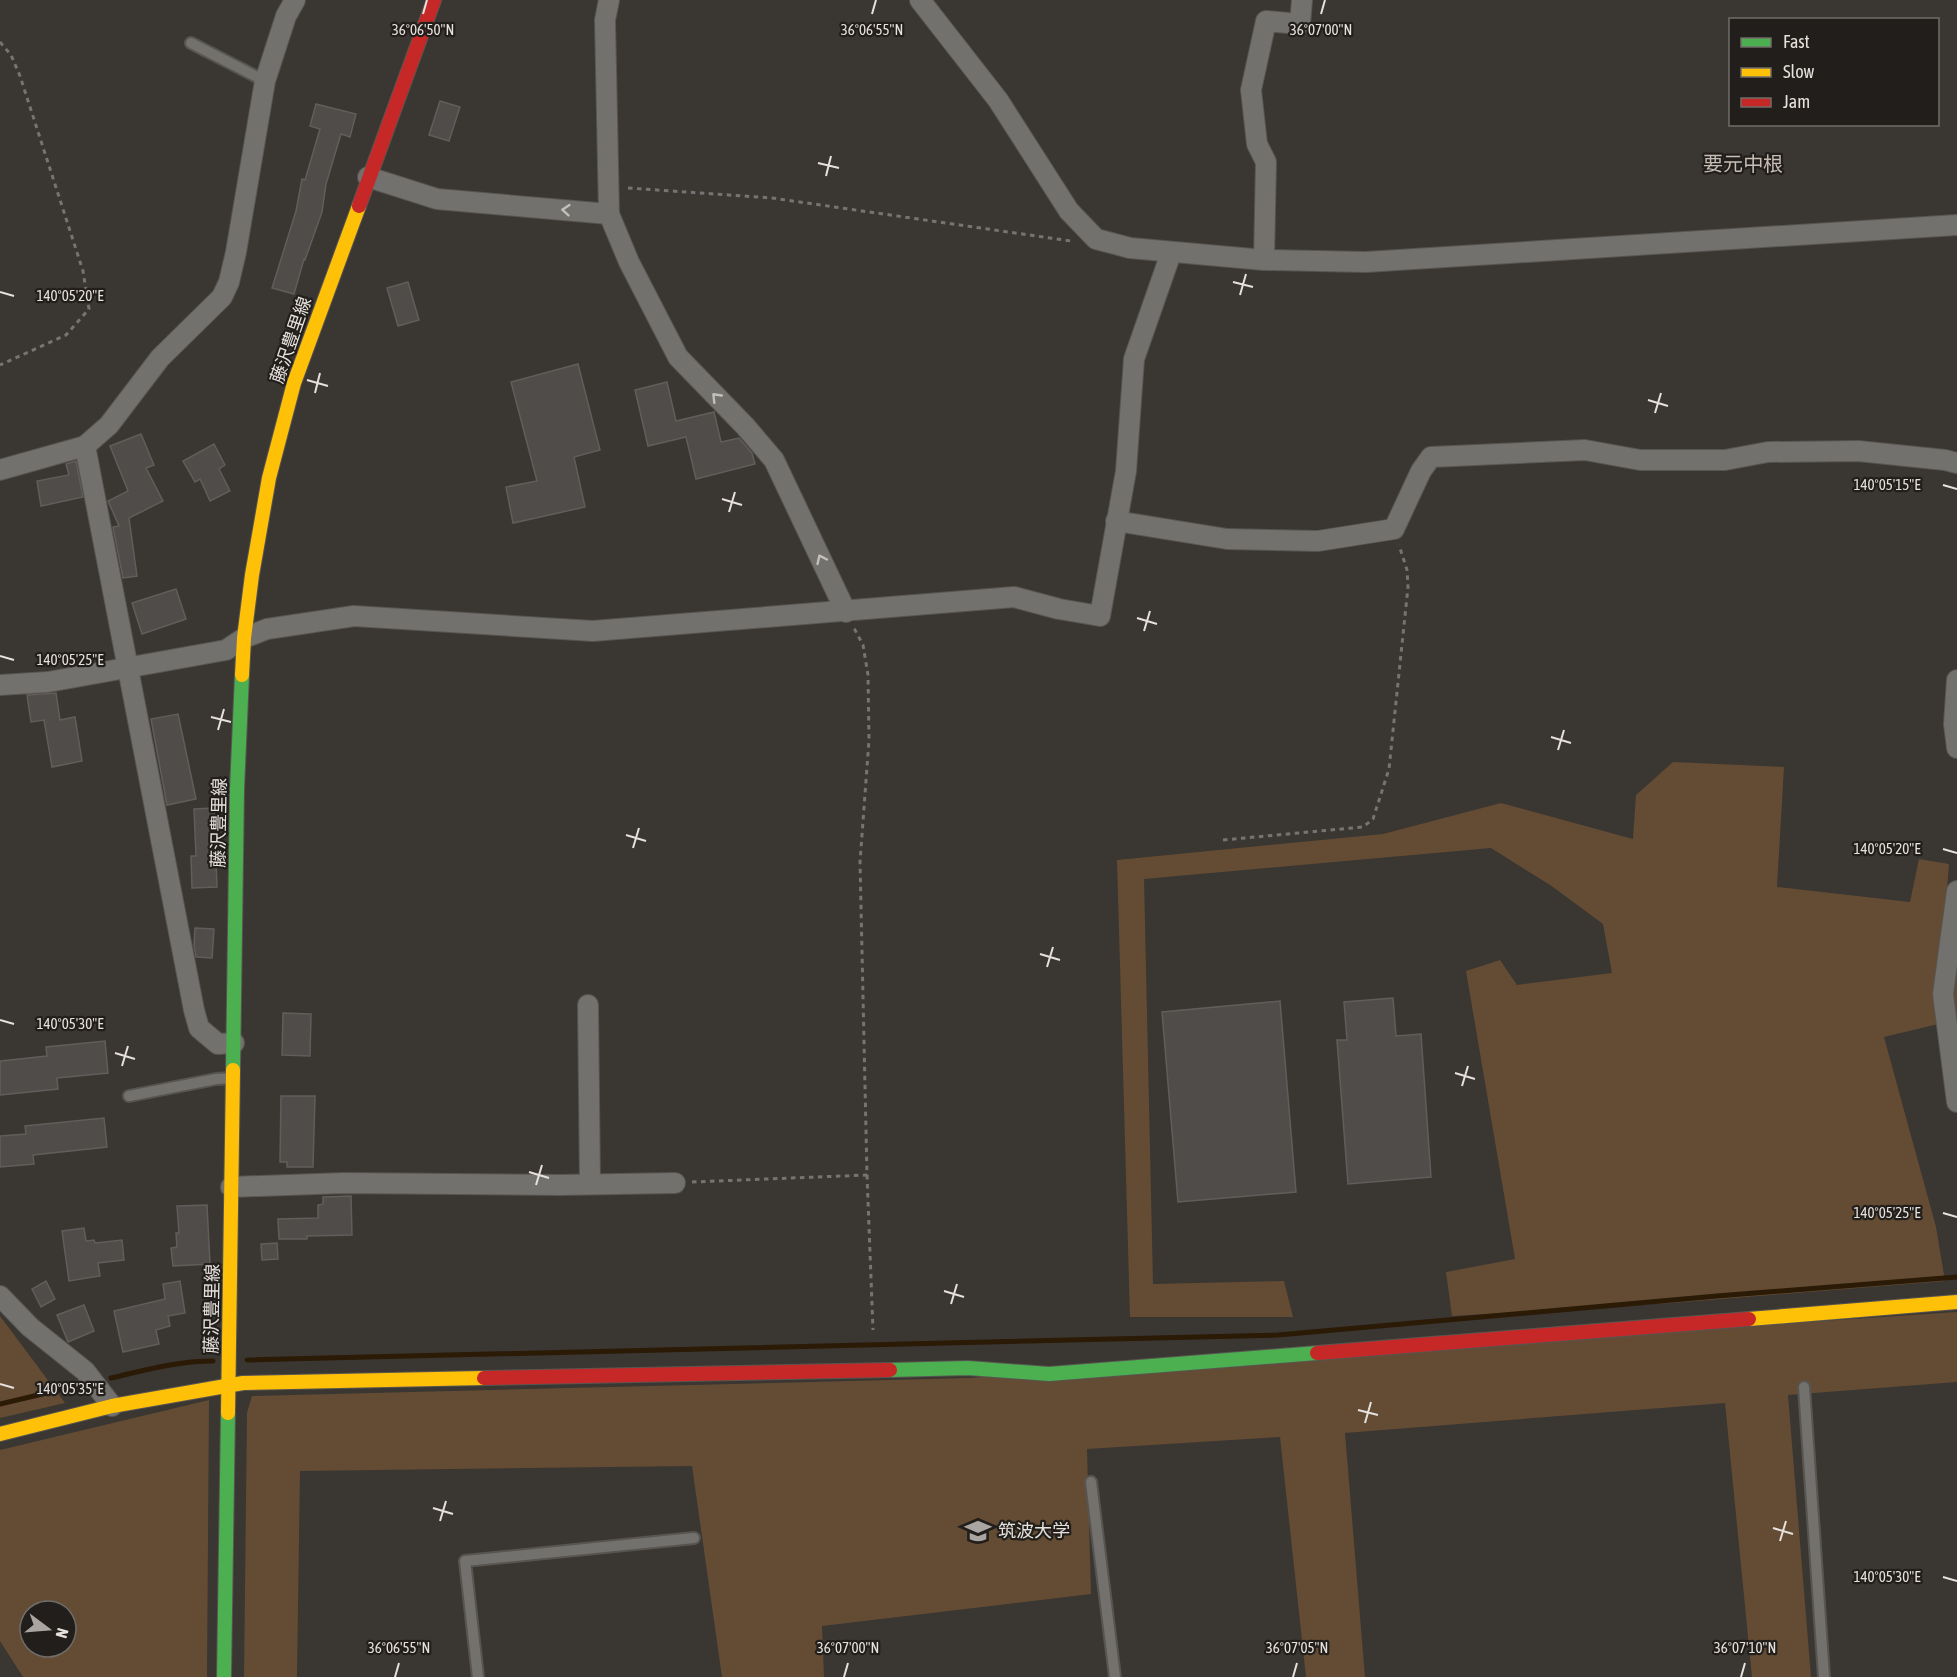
<svg xmlns="http://www.w3.org/2000/svg" width="1957" height="1677" font-family="'Asap Condensed','Noto Sans JP',sans-serif">
	<rect width="100%" height="100%" fill="#3a3632"/>
	<g fill="#634c33" fill-rule="evenodd">
		<path d="M1673,762L1784,767L1777,887L1910,902L1919,859L1949,864L1943,937L1957,945V1022L1955,1020L1884,1037L1936,1227L1945,1281L1672,1303L1452,1316L1446,1272L1515,1259L1466,971L1500,960L1517,985L1612,973L1603,924L1553,887L1491,848L1144,879L1153,1284L1284,1281L1293,1317H1130L1117,860L1383,834L1501,803L1633,839L1636,795Z"/>
		<path d="M1957,1312V1382L1788,1395L1811,1677H1752L1725,1403L1345,1433L1365,1677H1306L1280,1437L1087,1449L1091,1594L822,1626L824,1677H722L692,1466L300,1471L297,1677H244L247,1413L252,1396L968,1378Z"/>
		<path d="M0,1316L65,1403L0,1418Z"/>
		<path d="M209,1400L207,1677H23L0,1641V1450ZM30,1611H66V1647H30Z"/>
	</g>
	<g fill="none" stroke-linecap="round" stroke-linejoin="round">
		<g stroke="#2b1a06" stroke-width="5">
			<path d="M247,1360L1278,1335L1717,1296L1957,1277"/>
			<path d="M111,1378C145,1370 178,1361 213,1361"/>
			<path d="M0,1404L76,1386"/>
		</g>
	</g>
	<g fill="#504c49" stroke="#615d5b" stroke-width="1.5">
		<path d="M440,101L460,107L449,141L429,135Z"/>
		<path d="M316,104L356,114L350,137L341,134L326,184L322,212L305,260L304,259L294,294L272,288L296,211L302,179L305,180L320,129L310,126Z"/>
		<path d="M408,282L419,320L398,326L387,288Z"/>
		<path d="M578,364L600,450L574,457L585,507L513,523L506,487L537,481L511,382Z"/>
		<path d="M667,382L676,421L714,412L721,442L739,438L752,453L755,464L696,479L686,437L648,446L635,390Z"/>
		<path d="M141,434L154,465L146,468L163,501L129,518L137,576L123,578L113,527L119,526L108,501L128,491L110,446Z"/>
		<path d="M214,444L225,465L219,469L230,491L210,501L200,479L195,482L183,461Z"/>
		<path d="M76,461L83,497L41,506L37,481L69,475L66,464Z"/>
		<path d="M176,589L186,619L142,634L132,603Z"/>
		<path d="M56,693L60,720L75,717L82,761L52,767L44,720L31,722L27,695Z"/>
		<path d="M178,714L196,799L167,805L151,719Z"/>
		<path d="M214,808L217,887L192,888L191,856H196L194,809Z"/>
		<path d="M195,928L214,929L212,958L196,957L194,945Z"/>
		<path d="M1393,998L1396,1036L1421,1034L1431,1177L1348,1184L1337,1040H1347L1344,1002Z"/>
		<path d="M1280,1001L1296,1192L1178,1202L1162,1012Z"/>
		<path d="M283,1013L311,1014L310,1056L282,1055Z"/>
		<path d="M105,1041L108,1073L57,1078L58,1089L0,1095V1061L47,1056L46,1047Z"/>
		<path d="M281,1096H315L313,1167H287V1162H280Z"/>
		<path d="M104,1118L107,1147L33,1155L34,1164L0,1167V1136L26,1134L25,1126Z"/>
		<path d="M351,1196L352,1235L307,1236V1239H279L278,1219L318,1218V1205L323,1204V1197Z"/>
		<path d="M207,1205L210,1264L173,1266L171,1248L177,1247L176,1233H179L177,1206Z"/>
		<path d="M84,1228L86,1241L94,1240L95,1243L122,1240L124,1260L98,1263L100,1276L69,1281L62,1231Z"/>
		<path d="M277,1243L278,1259L262,1260L261,1244Z"/>
		<path d="M46,1281L55,1299L41,1307L32,1289Z"/>
		<path d="M180,1281L185,1313L168,1316L170,1326L156,1330L159,1344L123,1352L114,1311L165,1299L163,1284Z"/>
		<path d="M84,1305L94,1331L68,1342L57,1315Z"/>
	</g>
	<g fill="none" stroke-linecap="round" stroke-linejoin="round">
		<g stroke="#585551" stroke-width="14">
			<g id="lane">
				<path d="M191,43L265,81"/>
				<path d="M129,1096L216,1079L232,1078"/>
				<path d="M1804,1387L1824,1677"/>
				<path d="M1091,1482L1115,1677"/>
				<path d="M478,1677L465,1561L694,1538"/>
			</g>
		</g>
		<g stroke="#585551" stroke-width="22">
			<g id="street">
				<path d="M609,0L605,20L609,214"/>
				<path d="M920,0L998,100L1069,211L1096,239L1130,248L1264,260L1366,262L1957,225"/>
				<path d="M368,177L437,199L609,214L629,262L678,357L745,426L774,460L846,612"/>
				<path d="M1264,260L1266,162L1257,144L1251,90L1266,21L1300,24L1302,0"/>
				<path d="M85,446L194,1010L199,1028L218,1044L234,1043"/>
				<path d="M0,470L85,446L109,425L160,358L222,297L229,282L236,252L265,81L286,16L295,0"/>
				<path d="M1116,521L1227,539L1318,541L1394,529L1421,471L1431,457L1585,450L1640,460H1725L1768,452L1858,451L1945,460L1957,463"/>
				<path d="M1957,680L1954,724L1957,748"/>
				<path d="M0,685L48,682L226,650L244,638L267,629L354,616L593,631L1014,597L1059,609L1100,616L1126,471L1134,359L1171,253"/>
				<path d="M1957,891L1943,994L1957,1102"/>
				<path d="M588,1005L590,1184"/>
				<path d="M231,1187L344,1183L560,1185L675,1183"/>
				<path d="M0,1296L30,1327L85,1371L112,1406"/>
			</g>
		</g>
		<g stroke="#585551" stroke-width="16">
			<g id="fast">
				<path d="M233,1070L237,789L242,675"/>
				<path d="M890,1370L968,1368L1049,1374L1317,1353"/>
				<path d="M224,1677L228,1413"/>
			</g>
		</g>
		<g stroke="#585551" stroke-width="16">
			<g id="slow">
				<path d="M242,675L244,638L252,575L269,478L294,383L359,206"/>
				<path d="M1749,1319L1957,1302"/>
				<path d="M228,1413L233,1070"/>
				<path d="M0,1434L112,1406L243,1383L484,1378"/>
			</g>
		</g>
		<g stroke="#585551" stroke-width="16">
			<g id="jam">
				<path d="M359,206L434,0"/>
				<path d="M1317,1353L1749,1319"/>
				<path d="M484,1378L890,1370"/>
			</g>
		</g>
		<g stroke="#767472" stroke-width="3" stroke-dasharray="4.5 4.5" stroke-linecap="butt">
			<path d="M0,42L11,55L20,76L83,271L89,309L66,335L0,365"/>
			<path d="M628,188L772,198L1071,241"/>
			<path d="M1223,840L1363,827L1373,819L1389,769L1408,587L1407,570L1399,545"/>
			<path d="M867,1175L873,1330"/>
			<path d="M692,1182L867,1175L860,862L869,740L868,675L863,645L854,628"/>
		</g>
		<use href="#lane" stroke="#72716e" stroke-width="10"/>
		<use href="#street" stroke="#72716e" stroke-width="20"/>
		<use href="#fast" stroke="#4caf50" stroke-width="14"/>
		<use href="#slow" stroke="#ffc107" stroke-width="14"/>
		<use href="#jam" stroke="#c62828" stroke-width="14"/>
	</g>
	<defs><path id="oneway-chevron" d="M-2-3.5L2.5 0L-2 3.5" fill="none" stroke-width="1.6" stroke-linecap="round" stroke-linejoin="round" transform="scale(1.5)"/></defs>
	<g stroke="#c3bfbb">
		<use href="#oneway-chevron" transform="translate(566 210) rotate(-175)"/>
		<use href="#oneway-chevron" transform="translate(716 397) rotate(-134)"/>
		<use href="#oneway-chevron" transform="translate(821 559) rotate(-115)"/>
	</g>
	<path fill="none" stroke="#e6e1dc" stroke-width="2" d="M423,14L427,0M872,14L876,0M1321,14L1325,0M818,163L839,168M826,176L831,156M1233,282L1253,287M0,292L14,296M1240,295L1246,274M307,380L328,386M315,393L320,373M1648,400L1668,406M1655,413L1661,393M1943,485L1957,489M722,499L742,505M729,512L735,492M1137,618L1157,624M1144,631L1150,611M0,656L14,660M211,717L231,722M218,730L224,709M1551,737L1571,743M1558,750L1564,730M626,835L646,841M633,848L639,828M1943,849L1957,853M1040,954L1060,960M1047,967L1053,947M0,1020L14,1024M115,1053L135,1059M122,1066L128,1046M1455,1073L1475,1079M1462,1086L1468,1066M529,1172L549,1178M536,1185L542,1165M1943,1213L1957,1217M944,1291L964,1297M951,1304L957,1284M0,1384L14,1388M1358,1410L1378,1415M1365,1423L1371,1402M433,1508L453,1514M440,1521L446,1501M1773,1528L1793,1534M1780,1541L1786,1521M1943,1577L1957,1581M395,1677L399,1663M844,1677L848,1663M1293,1677L1297,1663M1741,1677L1745,1663"/>
	<defs>
		<g id="university-bare" transform="scale(2.07)"><path d="M0-5L7-2L0 1L-7-2ZM-4 1L0 2.5L4 1V4Q0 6-4 4Z" fill="#aaa5a0" stroke="#211e1b" stroke-width="2.5" paint-order="stroke"/></g>
	</defs>
	<g fill-rule="evenodd">
		<use href="#university-bare" x="978" y="1531"/>
	</g>
	<g text-anchor="middle" stroke-width="4.5" stroke-linejoin="round" paint-order="stroke">
		<g font-size="18" fill="#e6e1dc" stroke="#211e1b">
			<text transform="translate(291 340) rotate(-71)" y="6">藤沢豊里線</text>
			<text transform="translate(219 823) rotate(-89)" y="6">藤沢豊里線</text>
			<text transform="translate(212 1309) rotate(-89)" y="6">藤沢豊里線</text>
		</g>
		<g font-size="18" fill="#e6e1dc" stroke="#211e1b" text-anchor="start">
			<text x="998" y="1537">筑波大学</text>
		</g>
		<g font-size="20" fill="#c6bdb4" stroke="#211e1b">
			<text x="1743" y="171">要元中根</text>
		</g>
	</g>
	<g font-size="15" text-anchor="middle" fill="#e6e1dc" stroke="#211e1b" stroke-width="4.5" stroke-linejoin="round" paint-order="stroke">
		<text x="423" y="35">36°06'50"N</text>
		<text x="872" y="35">36°06'55"N</text>
		<text x="1321" y="35">36°07'00"N</text>
		<text x="70" y="301">140°05'20"E</text>
		<text x="1887" y="490">140°05'15"E</text>
		<text x="70" y="665">140°05'25"E</text>
		<text x="1887" y="854">140°05'20"E</text>
		<text x="70" y="1029">140°05'30"E</text>
		<text x="1887" y="1218">140°05'25"E</text>
		<text x="70" y="1394">140°05'35"E</text>
		<text x="1887" y="1582">140°05'30"E</text>
		<text x="399" y="1653">36°06'55"N</text>
		<text x="848" y="1653">36°07'00"N</text>
		<text x="1297" y="1653">36°07'05"N</text>
		<text x="1745" y="1653">36°07'10"N</text>
	</g>
	<rect x="1729" y="18" width="210" height="108" fill="#211e1b" stroke="#706c68" stroke-width="1.5"/>
	<rect x="1741" y="38" width="30" height="9" fill="#4caf50" stroke="#706c68" stroke-width="1.5"/>
	<text x="1783" y="48" font-size="18" fill="#e6e1dc">Fast</text>
	<rect x="1741" y="68" width="30" height="9" fill="#ffc107" stroke="#706c68" stroke-width="1.5"/>
	<text x="1783" y="78" font-size="18" fill="#e6e1dc">Slow</text>
	<rect x="1741" y="98" width="30" height="9" fill="#c62828" stroke="#706c68" stroke-width="1.5"/>
	<text x="1783" y="108" font-size="18" fill="#e6e1dc">Jam</text>
	<g transform="translate(48 1629) rotate(106)"><circle r="28" fill="#211e1b" stroke="#706c68" stroke-width="1.5"/>
	<path d="M0-4.5L10 22L0 15L-10 22Z" fill="#aaa5a0"/>
	<text y="-9" font-size="16" font-weight="bold" text-anchor="middle" fill="#e6e1dc">N</text>
	</g>
</svg>
